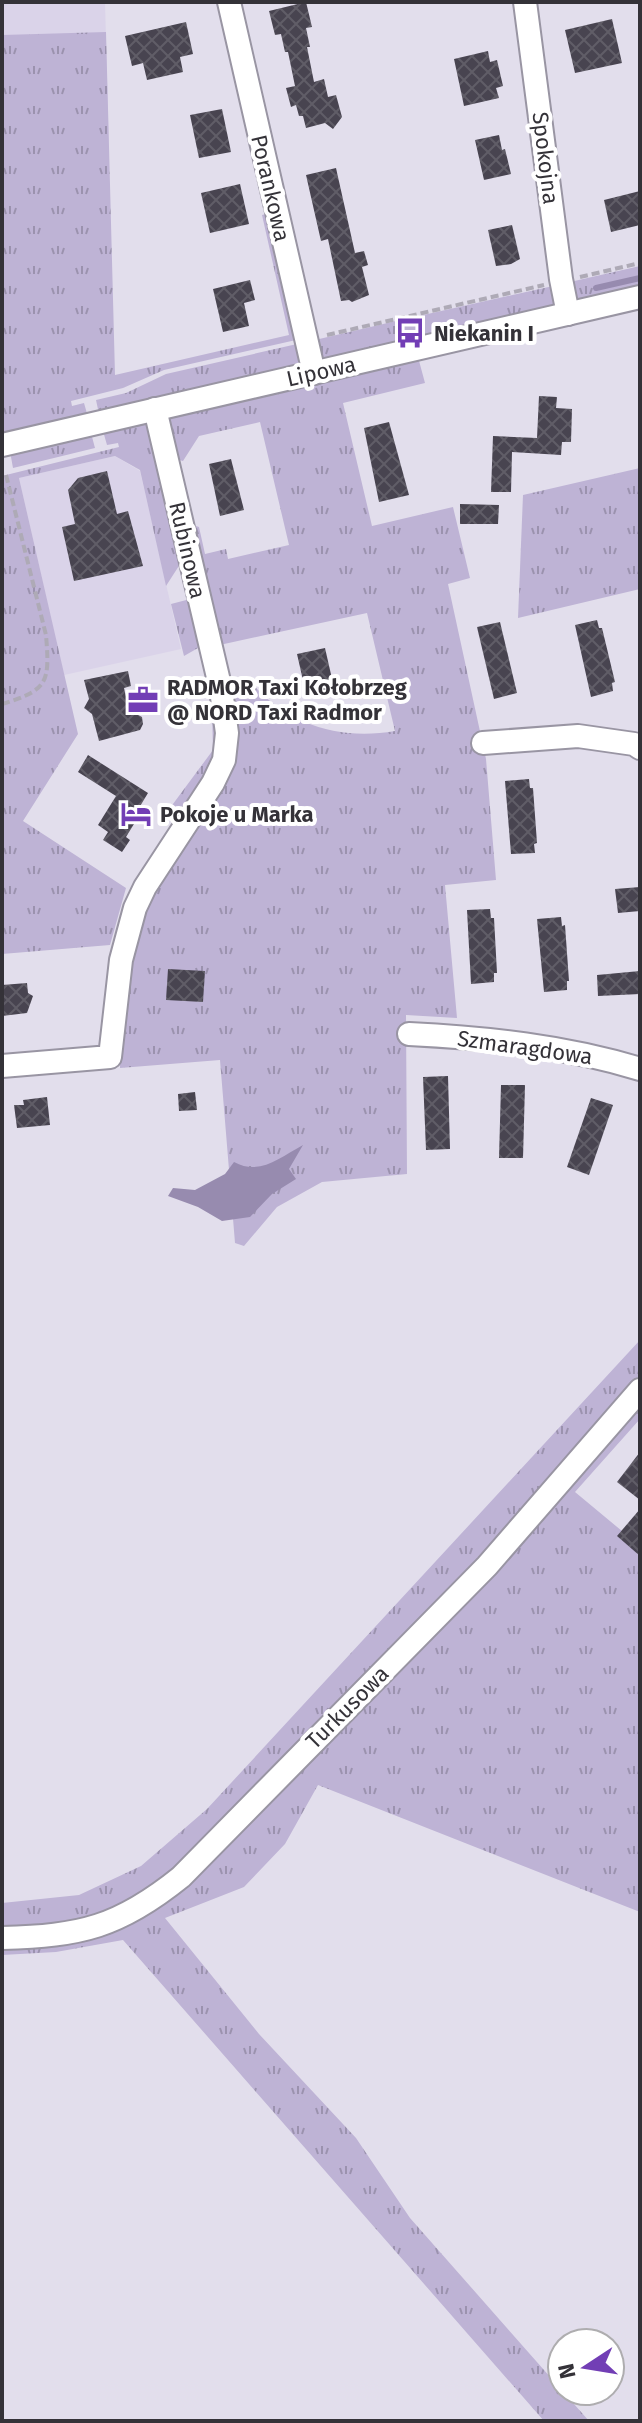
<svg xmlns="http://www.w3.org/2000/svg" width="642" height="2423" font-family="'Fira Sans',sans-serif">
	<defs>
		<pattern id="grass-tufts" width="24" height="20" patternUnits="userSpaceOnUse" patternTransform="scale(2)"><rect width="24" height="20" fill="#beb3d5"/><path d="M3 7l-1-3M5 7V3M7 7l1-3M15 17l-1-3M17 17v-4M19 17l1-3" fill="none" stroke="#9b92ae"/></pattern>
		<pattern id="building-cross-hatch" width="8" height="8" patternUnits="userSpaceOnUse" patternTransform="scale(2)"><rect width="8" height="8" fill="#484450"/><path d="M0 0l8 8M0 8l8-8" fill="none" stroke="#605d67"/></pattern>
	</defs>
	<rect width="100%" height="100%" fill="#e2deec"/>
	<g fill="#dad3e9">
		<path d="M2,2H105L109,152L2,154Z"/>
		<path d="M115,456L140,471L181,649L64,675L19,478Z"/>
	</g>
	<g fill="url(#grass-tufts)">
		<path d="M106,32L115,375L289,335L262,215L270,213L296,340L164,370L123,388L71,401L72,406L84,403L88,417L2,436V35Z"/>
		<path d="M640,266V289L578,303L573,297L570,282Z"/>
		<path d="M553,286L556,300L554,309L420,339L418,330L404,333L401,320Z"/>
		<path d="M396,321L399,344L323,360L319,355L315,340Z"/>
		<path d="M297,344L300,368L99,414L96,400L126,393L166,374Z"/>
		<path d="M418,357L425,383L343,403L372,526L453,507L470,578L448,584L486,759L496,880L445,885L457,1018L406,1015L407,1174L322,1182L277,1207L244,1246L235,1243L220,1060L120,1068V1047L137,920L217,788L226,684L249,680C285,724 339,741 395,731L367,613L215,646L187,523L199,527L205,554L226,549L228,559L289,545L260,422L199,436L183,461L172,458L167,431L169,415Z"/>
		<path d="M143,421L150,427L184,558L166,586L140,470L115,456L19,478L78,734L23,821L126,888L110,945L2,954V476L119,447L118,443L107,445L103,431Z"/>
		<path d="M91,433L95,448L13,468L11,457L12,451Z"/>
		<path d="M640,468V589L518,618L523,495Z"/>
		<path d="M194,598L205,644L184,656L171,604Z"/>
		<path d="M212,711L221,715L220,760L187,814L170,808L213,750Z"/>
		<path d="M640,1340V1419L575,1492L640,1546V1912L318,1785L285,1844L244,1887L165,1918L259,2034L356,2138L410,2218L589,2421H544L123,1940L56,1952L2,1955V1903L79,1895L141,1866L207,1809Z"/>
	</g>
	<path fill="#978baf" d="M303,1145L289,1169L296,1179L272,1194L250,1217L222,1221L198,1207L168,1196L173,1188L195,1190L225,1174L234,1162C260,1176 279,1158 303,1145Z"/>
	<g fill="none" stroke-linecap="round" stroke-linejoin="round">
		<path stroke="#978baf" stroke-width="6" d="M596,288L640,278"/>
	</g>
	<g fill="url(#building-cross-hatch)">
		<path d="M306,2L312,27L306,28L310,47H307L314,82L324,79L328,97L336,95L342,117L333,129L325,123L306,128L303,116H299L296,105L291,107L286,88L295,86L288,52H285L281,34L275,35L269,11Z"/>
		<path d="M612,19L622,63L575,73L565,30Z"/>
		<path d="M186,22L193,54L180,57L183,72L147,80L143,63L132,66L125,36Z"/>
		<path d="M488,51L490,62L497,60L503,86L496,88L499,98L464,106L454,59Z"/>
		<path d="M222,109L231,152L199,158L190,115Z"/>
		<path d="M499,135L502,150L505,149L511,174L484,180L475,140Z"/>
		<path d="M336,168L355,253L364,251L368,265L362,267L369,295L352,302L349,300L341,301L328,239L321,241L306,175Z"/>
		<path d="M240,184L249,224L210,233L201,193Z"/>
		<path d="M640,191V225L611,232L604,200Z"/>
		<path d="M512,225L520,259L511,264L496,266L488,230Z"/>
		<path d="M250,280L255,300L244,303L249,326L223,332L213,289Z"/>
		<path d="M539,396L557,397L556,408L572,409L571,442H562L561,455L512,452L511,492H491L493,436L537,438Z"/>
		<path d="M389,422L409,495L379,502L364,428Z"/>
		<path d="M231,459L244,510L220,516L209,464Z"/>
		<path d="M107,471L117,514L128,511L143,566L74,581L62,527L75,524L68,490L78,478Z"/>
		<path d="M460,504L499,505L498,524H460Z"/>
		<path d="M597,620L599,628H602L615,682L612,683L613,691L591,697L575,625Z"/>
		<path d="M500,622L517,693L494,699L477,627Z"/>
		<path d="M325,648L335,692L307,698L297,654Z"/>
		<path d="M128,671L131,686L124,688L129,710L142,717L143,724L140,730L99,741L92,714L84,708L89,699L84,680Z"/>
		<path d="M88,755L148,793L139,808L142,811L126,837L130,840L122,852L103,840L108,832L98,825L116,796L78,772Z"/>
		<path d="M529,779L530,788H533L537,843L534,844L535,853L511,854L505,781Z"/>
		<path d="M640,887V911L618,913L615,889Z"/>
		<path d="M490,909L491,918H494L497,973H494V982L471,984L467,910Z"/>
		<path d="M561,917L562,926L565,925L569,981H567V990L544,992L537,919Z"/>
		<path d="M168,969L205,971L203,1002L166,1000Z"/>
		<path d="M640,971V994L598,996L597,975Z"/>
		<path d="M27,983L28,993L33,996L27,1013L2,1016V985Z"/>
		<path d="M448,1076L450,1149L426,1150L423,1077Z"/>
		<path d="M501,1085H525L523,1158H499Z"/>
		<path d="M195,1092L197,1110L179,1111L178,1094Z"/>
		<path d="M47,1097L50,1125L17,1128L14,1105H24L23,1100Z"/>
		<path d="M591,1098L613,1105L589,1175L567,1167Z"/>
		<path d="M640,1452V1500L617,1482Z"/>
		<path d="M640,1509V1556L617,1536Z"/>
	</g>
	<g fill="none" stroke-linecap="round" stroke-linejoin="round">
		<g stroke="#9995a3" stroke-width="26">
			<g id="minor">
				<path d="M229,2L314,373"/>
				<path d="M525,2L561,279L568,314"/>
				<path d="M2,445L640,297"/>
				<path d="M483,743L578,736L634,744L640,748"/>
				<path d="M409,1034C487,1038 565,1046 640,1069"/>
				<path d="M2,1066L110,1057L121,960L135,908L145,887L213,783L224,760L227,733L221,690L155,409"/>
				<path d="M2,1938C81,1936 119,1927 181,1877L487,1566L640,1390"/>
			</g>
		</g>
		<g stroke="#aeaab6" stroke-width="4" stroke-dasharray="8 4" stroke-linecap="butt">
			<path d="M580,277L640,263"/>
			<path d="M327,335L544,285"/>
			<path d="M2,704C48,690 50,683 46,635L6,475"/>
		</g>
		<use href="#minor" stroke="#fff" stroke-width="22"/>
	</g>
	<defs>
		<g id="bus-bare" transform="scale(2.4)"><path d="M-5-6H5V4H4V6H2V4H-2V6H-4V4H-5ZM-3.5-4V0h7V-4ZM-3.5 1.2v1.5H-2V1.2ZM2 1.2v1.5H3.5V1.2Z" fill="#723eb5" stroke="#fff" stroke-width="2.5" paint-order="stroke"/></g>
		<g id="office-bare" transform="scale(2.4)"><path d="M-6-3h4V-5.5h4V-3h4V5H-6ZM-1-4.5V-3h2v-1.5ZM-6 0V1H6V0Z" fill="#723eb5" stroke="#fff" stroke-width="2.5" paint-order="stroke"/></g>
		<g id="hotel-bare" transform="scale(2.4)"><path d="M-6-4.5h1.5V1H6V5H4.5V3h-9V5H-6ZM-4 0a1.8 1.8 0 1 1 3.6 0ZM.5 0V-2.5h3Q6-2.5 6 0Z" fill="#723eb5" stroke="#fff" stroke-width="2.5" paint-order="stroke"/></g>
	</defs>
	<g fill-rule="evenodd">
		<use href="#bus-bare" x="410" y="333"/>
		<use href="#office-bare" x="143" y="700"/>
		<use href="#hotel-bare" x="136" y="814"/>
	</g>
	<g text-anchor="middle" stroke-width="8" stroke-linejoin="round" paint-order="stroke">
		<g font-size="22" fill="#343238" stroke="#fff">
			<text transform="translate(546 158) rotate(83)" y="8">Spokojna</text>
			<text transform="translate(271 188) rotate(77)" y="8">Porankowa</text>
			<text transform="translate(321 371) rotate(-13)" y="8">Lipowa</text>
			<text transform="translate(188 550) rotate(77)" y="8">Rubinowa</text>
			<text transform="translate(525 1047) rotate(8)" y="8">Szmaragdowa</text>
			<text transform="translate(347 1707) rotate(-45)" y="8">Turkusowa</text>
		</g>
		<g font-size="22" font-weight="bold" fill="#343238" stroke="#fff" text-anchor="start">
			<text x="434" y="341">Niekanin I</text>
			<text x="167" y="695">RADMOR Taxi Kołobrzeg<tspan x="167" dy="25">@ NORD Taxi Radmor</tspan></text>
			<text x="160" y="822">Pokoje u Marka</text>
		</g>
	</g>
	<rect width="642" height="2423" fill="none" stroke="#343238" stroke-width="8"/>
	<g transform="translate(586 2367) rotate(258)"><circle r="38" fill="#ffffff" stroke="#aeadaf" stroke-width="2"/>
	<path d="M0-6L14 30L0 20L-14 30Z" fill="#723eb5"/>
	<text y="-12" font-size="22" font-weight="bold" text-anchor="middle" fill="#343238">N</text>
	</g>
</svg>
